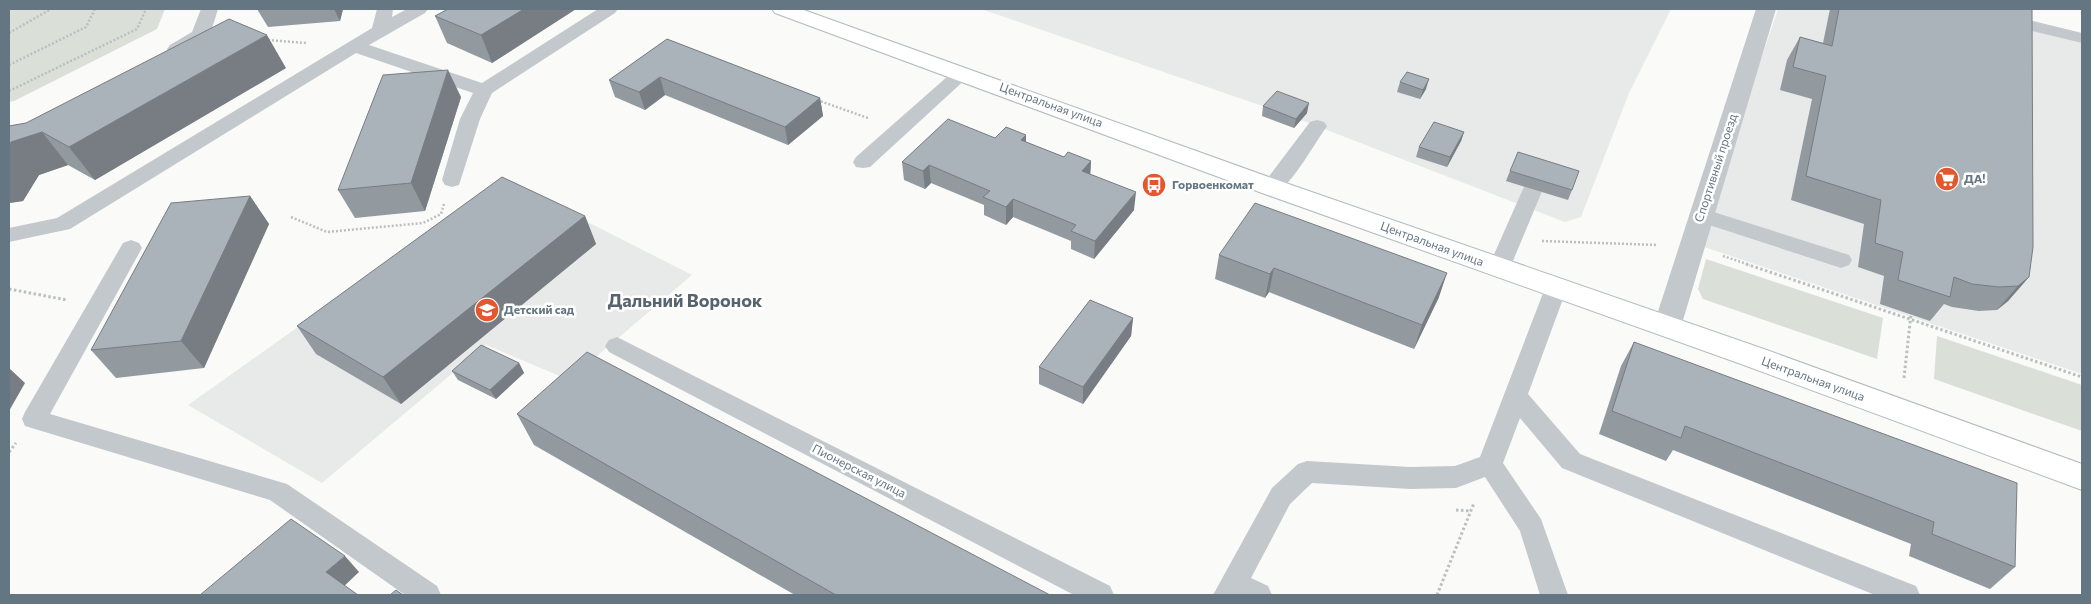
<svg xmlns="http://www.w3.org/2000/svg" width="2091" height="604" font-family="Commissioner,sans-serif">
	<rect width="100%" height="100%" fill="#fafaf8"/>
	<g fill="#e8e9e9">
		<path d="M981,9H1671L1629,93L1581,217L1565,222L1301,120L1294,128L1262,116L1268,108Z"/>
		<path d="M1778,9H1946L2082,43V374L1698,245Z"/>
		<path d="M505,180L692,275L569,380L486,345L322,483L188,405Z"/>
	</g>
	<g fill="#dadfd7">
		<path d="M9,9H165L157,29L14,101L9,102Z"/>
		<path d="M1706,259L1883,318L1877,359L1703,299L1698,289Z"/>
		<path d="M1937,336L2082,385V431L1934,379Z"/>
	</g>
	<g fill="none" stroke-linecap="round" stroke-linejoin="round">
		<g stroke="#b3babf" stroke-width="2">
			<path id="secondary" d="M772,9H801L1280,181L1761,348L2082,464V490L1741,364L1262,193L775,13Z"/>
		</g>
		<g stroke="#bbbfc2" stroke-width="2.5" stroke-dasharray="2 2" stroke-linecap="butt">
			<path d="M9,33L51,9"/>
			<path d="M268,40L306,43"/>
			<path d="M9,65L86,27L95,9"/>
			<path d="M9,91L137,29L146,9"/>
			<path d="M817,100L868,118"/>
			<path d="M291,217L327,232L423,223L441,214L444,204"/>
			<path d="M1542,241L1658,245"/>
			<path d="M1723,256L1750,265"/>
		</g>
		<g stroke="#bbbfc2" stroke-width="3" stroke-dasharray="2.5 2.5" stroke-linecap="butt">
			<path d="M1746,264L2082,377"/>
			<path d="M9,289L67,300"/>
			<path d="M1904,378L1911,314"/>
			<path d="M9,452L16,443"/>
			<path d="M1456,510L1471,511"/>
			<path d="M1437,595L1474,503"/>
		</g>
		<g fill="#c3c8cc" fill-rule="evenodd">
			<path d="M201,9H218C215,18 213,28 208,36C203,45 179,55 170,53L167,49L170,45L192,32Z"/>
			<path d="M377,9H393L392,17L407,9H428L425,13L369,45L482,83L598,9H618L615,13L492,93L480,119L459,185L452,187L445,185L442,180L460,119L473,93L356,53L70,229L9,242V228L57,218L372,28Z"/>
			<path d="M1955,9H1984L2082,33V43L1958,13Z"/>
			<path d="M962,68L968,69L971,73L968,77L870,167L863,168L856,167L853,162L856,157L956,69Z"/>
			<path d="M1317,120L1324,122L1327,126C1315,143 1295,179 1279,191C1274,195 1269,193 1264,192L1261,187L1310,122Z"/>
			<path d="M1533,182L1540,184L1543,189L1510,268L1507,274L1499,276L1491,274L1488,268L1523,189L1526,184Z"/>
			<path d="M1701,208L1849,255L1852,260L1849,265L1841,268L1694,220L1691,215L1694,210Z"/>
			<path d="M131,240L139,243L142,248L50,414L287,484L437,586L441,595H405L270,500L25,426L22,419L25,412L123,243Z"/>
			<path d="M1556,280L1564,282L1567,288L1528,394L1580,454L1916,586L1920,595H1875L1562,468L1520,418L1503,463L1541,519L1568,595H1540L1520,531L1485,477L1456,488L1410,489L1312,483L1290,504L1251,578L1268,586L1272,595H1213L1272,488L1298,464L1307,461L1410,467L1455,466L1480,457L1545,288L1548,282Z"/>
			<path d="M617,337L1110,586L1114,595H1074L609,352L605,346L609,340Z"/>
		</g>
		<path fill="#c3c8cc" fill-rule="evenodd" d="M1756,9H1776L1681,327L1677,334L1667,337L1657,334L1653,327Z"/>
		<use href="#secondary" fill="#fff" fill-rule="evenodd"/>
	</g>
	<g fill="#929a9f">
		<path d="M257,9H343L340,21L268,27Z"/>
		<path d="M448,9H576L492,63L447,43L435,16Z"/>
		<path d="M1830,9H2032L2029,277L2008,301L1997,310L1979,311L1952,307L1944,304L1930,321L1880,304L1884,276L1858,267L1864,224L1791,200L1812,99L1780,90L1787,60L1800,37L1823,43Z"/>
		<path d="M667,39L820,98L823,116L788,145L665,95L645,110L615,97L609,80Z"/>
		<path d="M286,68L95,180L68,165L39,175L23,201L9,203V126L26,123Z"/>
		<path d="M1400,82L1426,89L1420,99L1397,92Z"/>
		<path d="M461,97L425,211L355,218L338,190Z"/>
		<path d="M1263,106L1307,113L1294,128L1262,116Z"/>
		<path d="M1464,132L1461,141L1447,167L1416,157L1419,147Z"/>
		<path d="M995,138L1026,142L1064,157L1091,161L1090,174L1134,210L1094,259L1071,249V241L1013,217L1006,225L984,215V205L931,183L925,189L904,180L902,162Z"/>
		<path d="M1510,171L1572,190L1568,200L1506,181Z"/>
		<path d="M250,196L269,224L204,368L116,378L91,350Z"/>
		<path d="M585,216L596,244L401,404L316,354L297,326Z"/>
		<path d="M1219,255L1439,297L1414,349L1269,292L1265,298L1215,279Z"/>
		<path d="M1133,318L1131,336L1083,404L1039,384V367Z"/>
		<path d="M1634,342L2015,567L1990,589L1909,556L1911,544L1673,450L1666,461L1599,434L1621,366Z"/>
		<path d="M519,363L524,373L496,399L458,380L452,371Z"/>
		<path d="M517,414L1050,595H795L534,445Z"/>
	</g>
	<g fill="#777d82">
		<path d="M334,9H343L340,21Z"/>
		<path d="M524,9H576L492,63L481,35Z"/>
		<path d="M267,35L286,68L95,180L69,147Z"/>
		<path d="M448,70L461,97L425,211L411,183Z"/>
		<path d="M660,77L665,95L645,110L639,92Z"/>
		<path d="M1429,79L1426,89L1420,99L1423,90Z"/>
		<path d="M820,98L823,116L788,145L785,127Z"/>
		<path d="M1309,103L1307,113L1294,128L1296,119Z"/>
		<path d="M42,132L68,165L39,175L23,201L9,203V146L11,142Z"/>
		<path d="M1464,132L1461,141L1447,167L1450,157Z"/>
		<path d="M1026,135V153L1021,140Z"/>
		<path d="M1091,161L1090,179L1082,171Z"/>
		<path d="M929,165L931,183L925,189L923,171Z"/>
		<path d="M1136,192L1134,210L1094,259L1095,241Z"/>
		<path d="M250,196L269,224L204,368L181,341Z"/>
		<path d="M1013,199V217L1006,225V207Z"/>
		<path d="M585,216L596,244L401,404L383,377Z"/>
		<path d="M1274,268L1269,292L1265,298L1270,274Z"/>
		<path d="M1447,273L1439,297L1414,349L1422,325Z"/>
		<path d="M2029,277L2008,301L1997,310L2018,286Z"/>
		<path d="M1133,318L1131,336L1083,404V387Z"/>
		<path d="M519,363L524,373L496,399L490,390Z"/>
		<path d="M9,368L25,383L9,411Z"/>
		<path d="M345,556L359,572L341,589L326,572Z"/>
	</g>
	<g fill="#aab3b9" stroke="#777d82">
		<path d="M448,9H524L481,35L435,16Z"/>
		<path d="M1839,9H2032L2033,247L2029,277L2018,286L1999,287L1972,284L1954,277L1950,297L1898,280L1903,252L1875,243L1881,200L1806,176L1826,76L1793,67L1800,37L1832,46Z"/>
		<path d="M229,19L267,35L69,147L42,132L11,142L9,146V126L26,123Z"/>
		<path d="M667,39L820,98L785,127L660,77L639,92L609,80Z"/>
		<path d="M448,70L411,183L338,190L383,75Z"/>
		<path d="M1407,72L1429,79L1423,90L1400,82Z"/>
		<path d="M1277,91L1309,103L1296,119L1263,106Z"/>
		<path d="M948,119L995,138L1006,127L1026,135L1021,140L1064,157L1068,152L1091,161L1082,171L1136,192L1095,241L1071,231L1076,225L1013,199L1006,207L983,197L990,191L929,165L923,171L902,162Z"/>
		<path d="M1434,122L1464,132L1450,157L1419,147Z"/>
		<path d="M1518,152L1579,171L1572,190L1510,171Z"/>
		<path d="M502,177L585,216L383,377L297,326Z"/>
		<path d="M250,196L181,341L91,350L171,203Z"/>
		<path d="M1255,203L1447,273L1422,325L1274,268L1270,274L1219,255Z"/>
		<path d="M1090,300L1133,318L1083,387L1039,367Z"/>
		<path d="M1634,342L2017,483L2015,567L1932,534L1934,522L1685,426L1681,438L1612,411Z"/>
		<path d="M481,345L519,363L490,390L452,371Z"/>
		<path d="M587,352L1050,595H836L517,414Z"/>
		<path d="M291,519L345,556L326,572L358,595H200Z"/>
		<path d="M396,590L403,595H390Z"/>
	</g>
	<defs>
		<g id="supermarket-disc" transform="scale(1.25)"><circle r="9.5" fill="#e4572e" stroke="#fff"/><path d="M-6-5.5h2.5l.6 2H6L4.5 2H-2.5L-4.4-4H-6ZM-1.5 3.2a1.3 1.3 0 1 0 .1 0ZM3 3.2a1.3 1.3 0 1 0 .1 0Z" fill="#fff"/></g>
		<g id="bus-disc" transform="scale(1.25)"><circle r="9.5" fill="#e4572e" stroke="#fff"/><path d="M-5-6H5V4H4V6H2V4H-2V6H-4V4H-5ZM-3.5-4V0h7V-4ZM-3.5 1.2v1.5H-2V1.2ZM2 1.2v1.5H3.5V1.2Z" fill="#fff"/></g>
		<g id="school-disc" transform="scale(1.25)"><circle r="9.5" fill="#e4572e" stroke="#fff"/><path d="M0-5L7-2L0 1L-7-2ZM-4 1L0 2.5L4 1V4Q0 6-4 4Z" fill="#fff"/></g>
	</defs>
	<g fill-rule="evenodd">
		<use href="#supermarket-disc" x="1947" y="179"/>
		<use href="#bus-disc" x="1154" y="185"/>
		<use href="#school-disc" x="487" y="310"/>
	</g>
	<g text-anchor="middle" stroke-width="5" stroke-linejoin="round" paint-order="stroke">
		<g font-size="12" fill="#657683" stroke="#fff">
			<text transform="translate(1051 105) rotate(20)" y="4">Центральная улица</text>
			<text transform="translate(1716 168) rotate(-72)" y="4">Спортивный проезд</text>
			<text transform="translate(1432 244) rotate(20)" y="4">Центральная улица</text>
			<text transform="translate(1813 379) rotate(20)" y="4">Центральная улица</text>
			<text transform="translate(859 471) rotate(27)" y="4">Пионерская улица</text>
		</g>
		<g font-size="12" font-weight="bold" fill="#657683" stroke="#fff" text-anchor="start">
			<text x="1964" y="183">ДА!</text>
			<text x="1172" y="189">Горвоенкомат</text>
			<text x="504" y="314">Детский сад</text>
		</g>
		<g font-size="18" font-weight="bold" fill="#57646e" stroke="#fff">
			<text x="685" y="307">Дальний Воронок</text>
		</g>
	</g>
	<rect width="2091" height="604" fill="none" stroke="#657683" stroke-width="20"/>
</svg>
